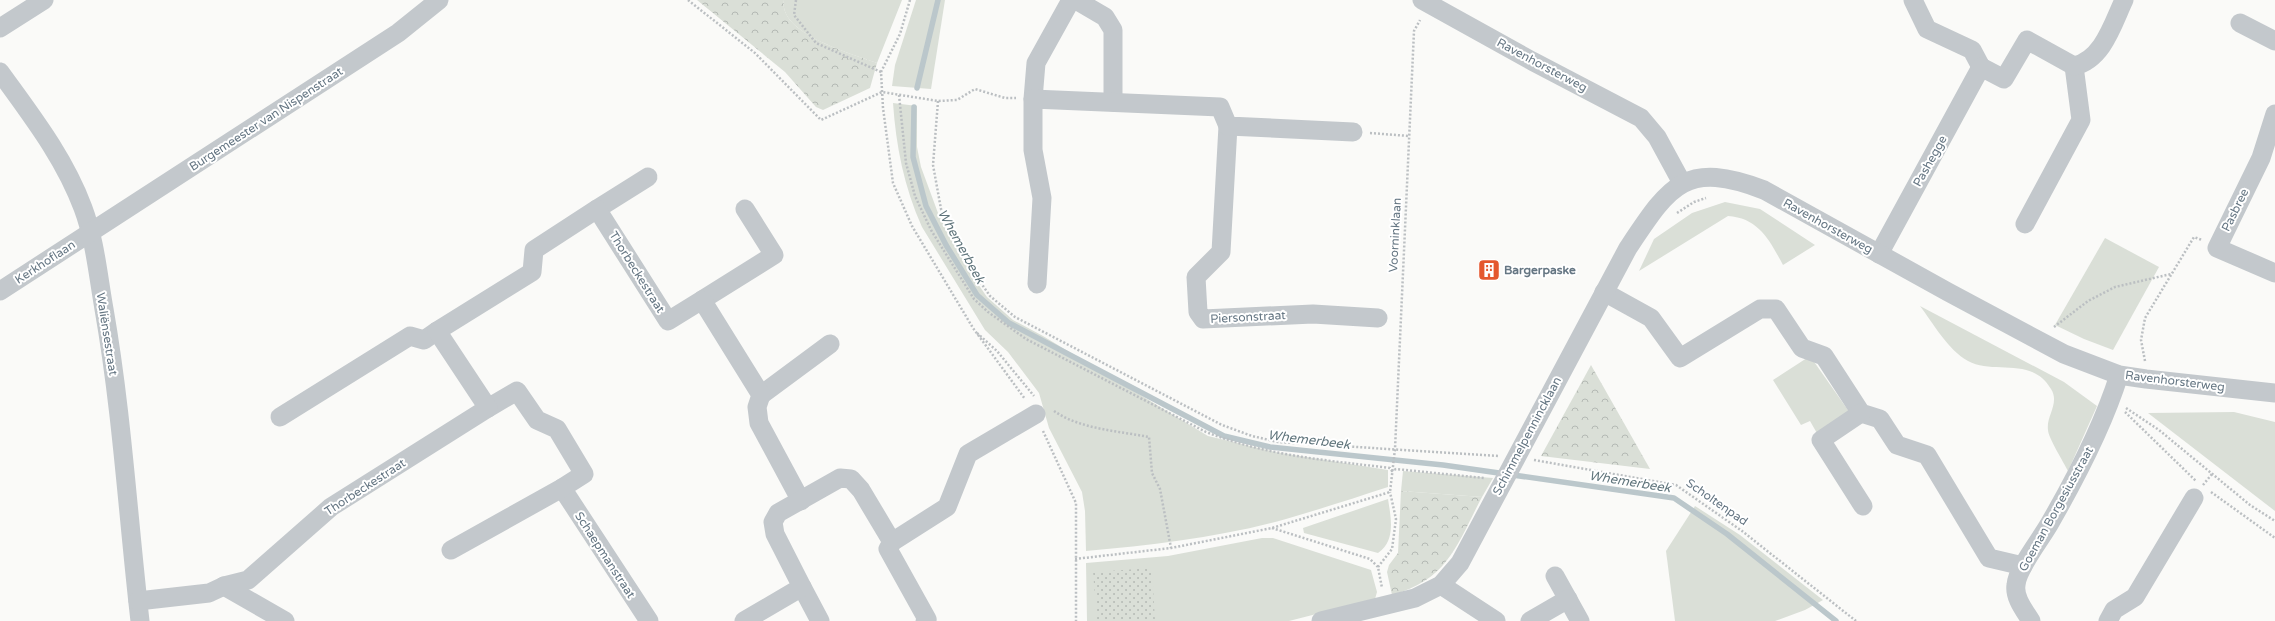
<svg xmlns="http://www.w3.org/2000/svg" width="2275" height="621" font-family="'Varela Round',sans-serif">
	<defs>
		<pattern id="forest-crowns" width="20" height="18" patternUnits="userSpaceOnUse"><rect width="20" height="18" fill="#dadfd7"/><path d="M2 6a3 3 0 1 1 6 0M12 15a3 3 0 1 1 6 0" fill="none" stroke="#b4b9b4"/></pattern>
		<pattern id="park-dots" width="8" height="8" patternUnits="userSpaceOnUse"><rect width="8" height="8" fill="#dadfd7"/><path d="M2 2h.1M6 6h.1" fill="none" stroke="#b4b9b4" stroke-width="1.8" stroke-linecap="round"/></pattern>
	</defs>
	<rect width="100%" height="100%" fill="#fafaf8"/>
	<g fill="#dadfd7">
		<path d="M784,0H902L877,63C853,54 778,34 784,0Z"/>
		<path d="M916,0H945L931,89L892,86L895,65Z"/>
		<path d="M893,103L917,106V147L921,167L938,213L978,284L987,297L1013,320L1043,336L1208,436L1275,452L1388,470V487C1354,498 1321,509 1286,519C1222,537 1153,545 1086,551L1085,511L1082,492L1049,428L1039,393L1008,352L985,330L922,227C904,187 896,146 893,103Z"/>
		<path d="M1725,202L1760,209L1815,245L1783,265C1770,241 1759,218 1728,216L1639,271L1654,239L1692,213Z"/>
		<path d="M2105,238L2159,267L2113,350L2084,339L2055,325Z"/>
		<path d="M1920,306L2064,382L2097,406L2068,471C2064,463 2048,437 2048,430C2046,416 2060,403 2051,389C2032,356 1994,375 1968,361C1948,350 1933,323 1920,306Z"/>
		<path d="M1810,356L1850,413L1818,435L1810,421L1801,425L1773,380Z"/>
		<path d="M2234,412L2275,422V511L2148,413Z"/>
		<path d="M1403,471L1493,478L1482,497L1401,491Z"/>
		<path d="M1388,499C1391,518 1396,541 1378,553L1304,533L1303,528Z"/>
		<path d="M1695,506L1740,535L1823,600L1805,610L1775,621H1675L1666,551Z"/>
		<path d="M1262,538H1273L1371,570L1377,592L1375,599L1289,621H1087L1086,563L1168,556Z"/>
	</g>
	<g fill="url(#forest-crowns)">
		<path d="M697,0H784C778,34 853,54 877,63L870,88L823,110L816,107L785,72Z"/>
		<path d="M1591,365L1650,469L1541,456Z"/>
		<path d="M1401,491L1482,497C1457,544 1449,579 1392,595L1387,572L1389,565L1398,553Z"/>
	</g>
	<path fill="url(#park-dots)" d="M1152,568L1155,621H1097L1093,572Z"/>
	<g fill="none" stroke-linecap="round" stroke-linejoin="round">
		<g stroke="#bbc7cb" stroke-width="5.5">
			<path d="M917,88L938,0"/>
			<path d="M914,107L913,157L926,206L946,245L977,295L1009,323L1224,436L1270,447L1443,465L1674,498L1727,534L1836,621"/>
		</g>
		<g stroke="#bbbfc2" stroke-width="2.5" stroke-dasharray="2 2" stroke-linecap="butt">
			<path d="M688,0L755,53L821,120L882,92L938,101L957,100L975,89L1005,98H1016"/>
			<path d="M796,0L794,15L816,43L881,72"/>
			<path d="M910,0L900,34L881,72L883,108L893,183L912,226L973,328L1025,399"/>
			<path d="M899,95L906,163L915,196L931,230L974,299L988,312L1026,339L1206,432C1268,456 1325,460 1390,468L1392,471L1396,469L1484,478"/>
			<path d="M938,101L933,165L941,209L981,283L990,296L1015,317L1222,425L1252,436L1278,442L1498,456"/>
			<path d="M1370,133L1409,136"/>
			<path d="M1677,213L1694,202L1706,198"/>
			<path d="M2054,327L2088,301L2115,287L2171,274"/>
			<path d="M977,333L997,351L1034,396"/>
			<path d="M2145,361L2141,340L2145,318L2194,237L2202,240"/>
			<path d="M2126,408L2159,430L2250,505L2275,521"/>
			<path d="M1054,411C1080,429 1118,431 1149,437L1152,473L1160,489L1171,548"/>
			<path d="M2125,412L2196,481"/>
			<path d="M1043,431L1076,503V621"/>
			<path d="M1534,460L1676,485L1742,531L1856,621"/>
			<path d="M2203,485L2212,474"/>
			<path d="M2211,492L2275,538"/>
			<path d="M1272,528L1370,559L1378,567L1382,588"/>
			<path d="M1075,559L1171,548L1272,528L1390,492L1395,449L1414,31L1420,20"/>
			<path d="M1378,567L1392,549L1396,519L1390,492"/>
		</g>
		<g stroke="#c3c8cc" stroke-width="19">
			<path d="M1076,0L1105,17L1113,30V102"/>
			<path d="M1422,0L1532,61L1641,118L1657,137L1682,183"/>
			<path d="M1913,0L1927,29L1972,50L1981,67"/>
			<path d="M2240,23L2275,41"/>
			<path d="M0,28L44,0"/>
			<path d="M0,72C31,115 64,157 83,208C95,240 98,275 104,309C122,412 128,517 140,621"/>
			<path d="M1033,99L1036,63L1071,0"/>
			<path d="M2275,114L2261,158L2217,248L2275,273"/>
			<path d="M1228,126L1221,252L1196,277L1198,312L1203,319L1313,314L1378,318"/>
			<path d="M597,209L648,177"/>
			<path d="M2025,224L2081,120L2074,66"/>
			<path d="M1879,254L1981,67L2004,79L2027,40L2074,66C2103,60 2113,23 2124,0"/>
			<path d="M1037,284L1042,198L1033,150V99L1220,107L1228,126L1353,132"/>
			<path d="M0,291L398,33L439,0"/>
			<path d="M1604,292L1651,318L1680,358L1760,309H1776L1802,348L1824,356L1861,413L1880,419L1897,445L1927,455L1989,558L2023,566"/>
			<path d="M702,300L774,255L745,209"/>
			<path d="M761,395L830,344"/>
			<path d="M488,408L517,391L537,420L557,429L584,474L562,488L649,621"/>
			<path d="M1861,413L1821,440L1863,506"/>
			<path d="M280,417L410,336L424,340L437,331"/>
			<path d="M892,542L888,549L927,619L925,621"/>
			<path d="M451,550L562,488"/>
			<path d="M1555,576L1580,621"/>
			<path d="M1441,585L1496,621"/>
			<path d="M224,586L285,621"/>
			<path d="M802,587L820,621"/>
			<path d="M138,601L209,593L224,586L248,580L331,507L488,408L437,331L532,272L534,250L597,209L668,321L702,300L761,395L757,407L759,423L801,501"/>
			<path d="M744,621L802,587L775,534L773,522L778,513L840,478L851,479L861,490L892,542L947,507L968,454L1036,414"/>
			<path d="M1321,621L1415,598L1441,585L1460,563L1628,248C1670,185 1685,160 1764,190L1948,292L2064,354L2119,375L2146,379L2275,393"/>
			<path d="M1530,621L1568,599"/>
			<path d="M2031,621C2025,611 2014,598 2016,585C2017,568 2042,538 2051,521C2078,474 2103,426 2119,375"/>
			<path d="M2108,621L2114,610L2135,597L2194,498"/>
		</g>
	</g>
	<defs>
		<g id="building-square" transform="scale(1.15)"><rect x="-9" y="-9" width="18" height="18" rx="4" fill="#e4572e" stroke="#fff"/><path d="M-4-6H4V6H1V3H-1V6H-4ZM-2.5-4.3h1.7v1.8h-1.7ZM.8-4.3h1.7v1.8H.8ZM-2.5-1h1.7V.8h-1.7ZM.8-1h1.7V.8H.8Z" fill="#fff"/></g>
	</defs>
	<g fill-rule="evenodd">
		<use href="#building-square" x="1489" y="270"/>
	</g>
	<g text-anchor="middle" stroke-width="4" stroke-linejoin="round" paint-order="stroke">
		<g font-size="12" fill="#657683" stroke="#fff">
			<text transform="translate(1542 65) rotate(28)" y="4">Ravenhorsterweg</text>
			<text transform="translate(266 119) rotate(-33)" y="4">Burgemeester van Nispenstraat</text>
			<text transform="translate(1930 161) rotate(-61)" y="4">Pashegge</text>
			<text transform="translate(2235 210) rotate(-64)" y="4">Pasbree</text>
			<text transform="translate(1828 226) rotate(29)" y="4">Ravenhorsterweg</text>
			<text transform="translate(1395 235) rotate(-87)" y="4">Voorninklaan</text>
			<text transform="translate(45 262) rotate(-33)" y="4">Kerkhoflaan</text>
			<text transform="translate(637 272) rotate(58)" y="4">Thorbeckestraat</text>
			<text transform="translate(1248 317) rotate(-3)" y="4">Piersonstraat</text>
			<text transform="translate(107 334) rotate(81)" y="4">Waliënsestraat</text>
			<text transform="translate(2175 381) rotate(7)" y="4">Ravenhorsterweg</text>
			<text transform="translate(1527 436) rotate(-62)" y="4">Schimmelpennincklaan</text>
			<text transform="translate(365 487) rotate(-33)" y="4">Thorbeckestraat</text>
			<text transform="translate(1717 502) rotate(35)" y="4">Scholtenpad</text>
			<text transform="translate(2056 509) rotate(-61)" y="4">Goeman Borgesiusstraat</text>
			<text transform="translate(605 555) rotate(57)" y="4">Schaepmanstraat</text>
		</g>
		<g font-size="12" font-weight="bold" fill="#657683" stroke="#fff" text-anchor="start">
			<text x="1504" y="274">Bargerpaske</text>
		</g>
		<g font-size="13" font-style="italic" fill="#60757c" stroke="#fff">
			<text transform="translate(962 246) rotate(61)" y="5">Whemerbeek</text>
			<text transform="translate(1309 439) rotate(7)" y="5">Whemerbeek</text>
			<text transform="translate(1630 481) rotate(9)" y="5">Whemerbeek</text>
		</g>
	</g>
</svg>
